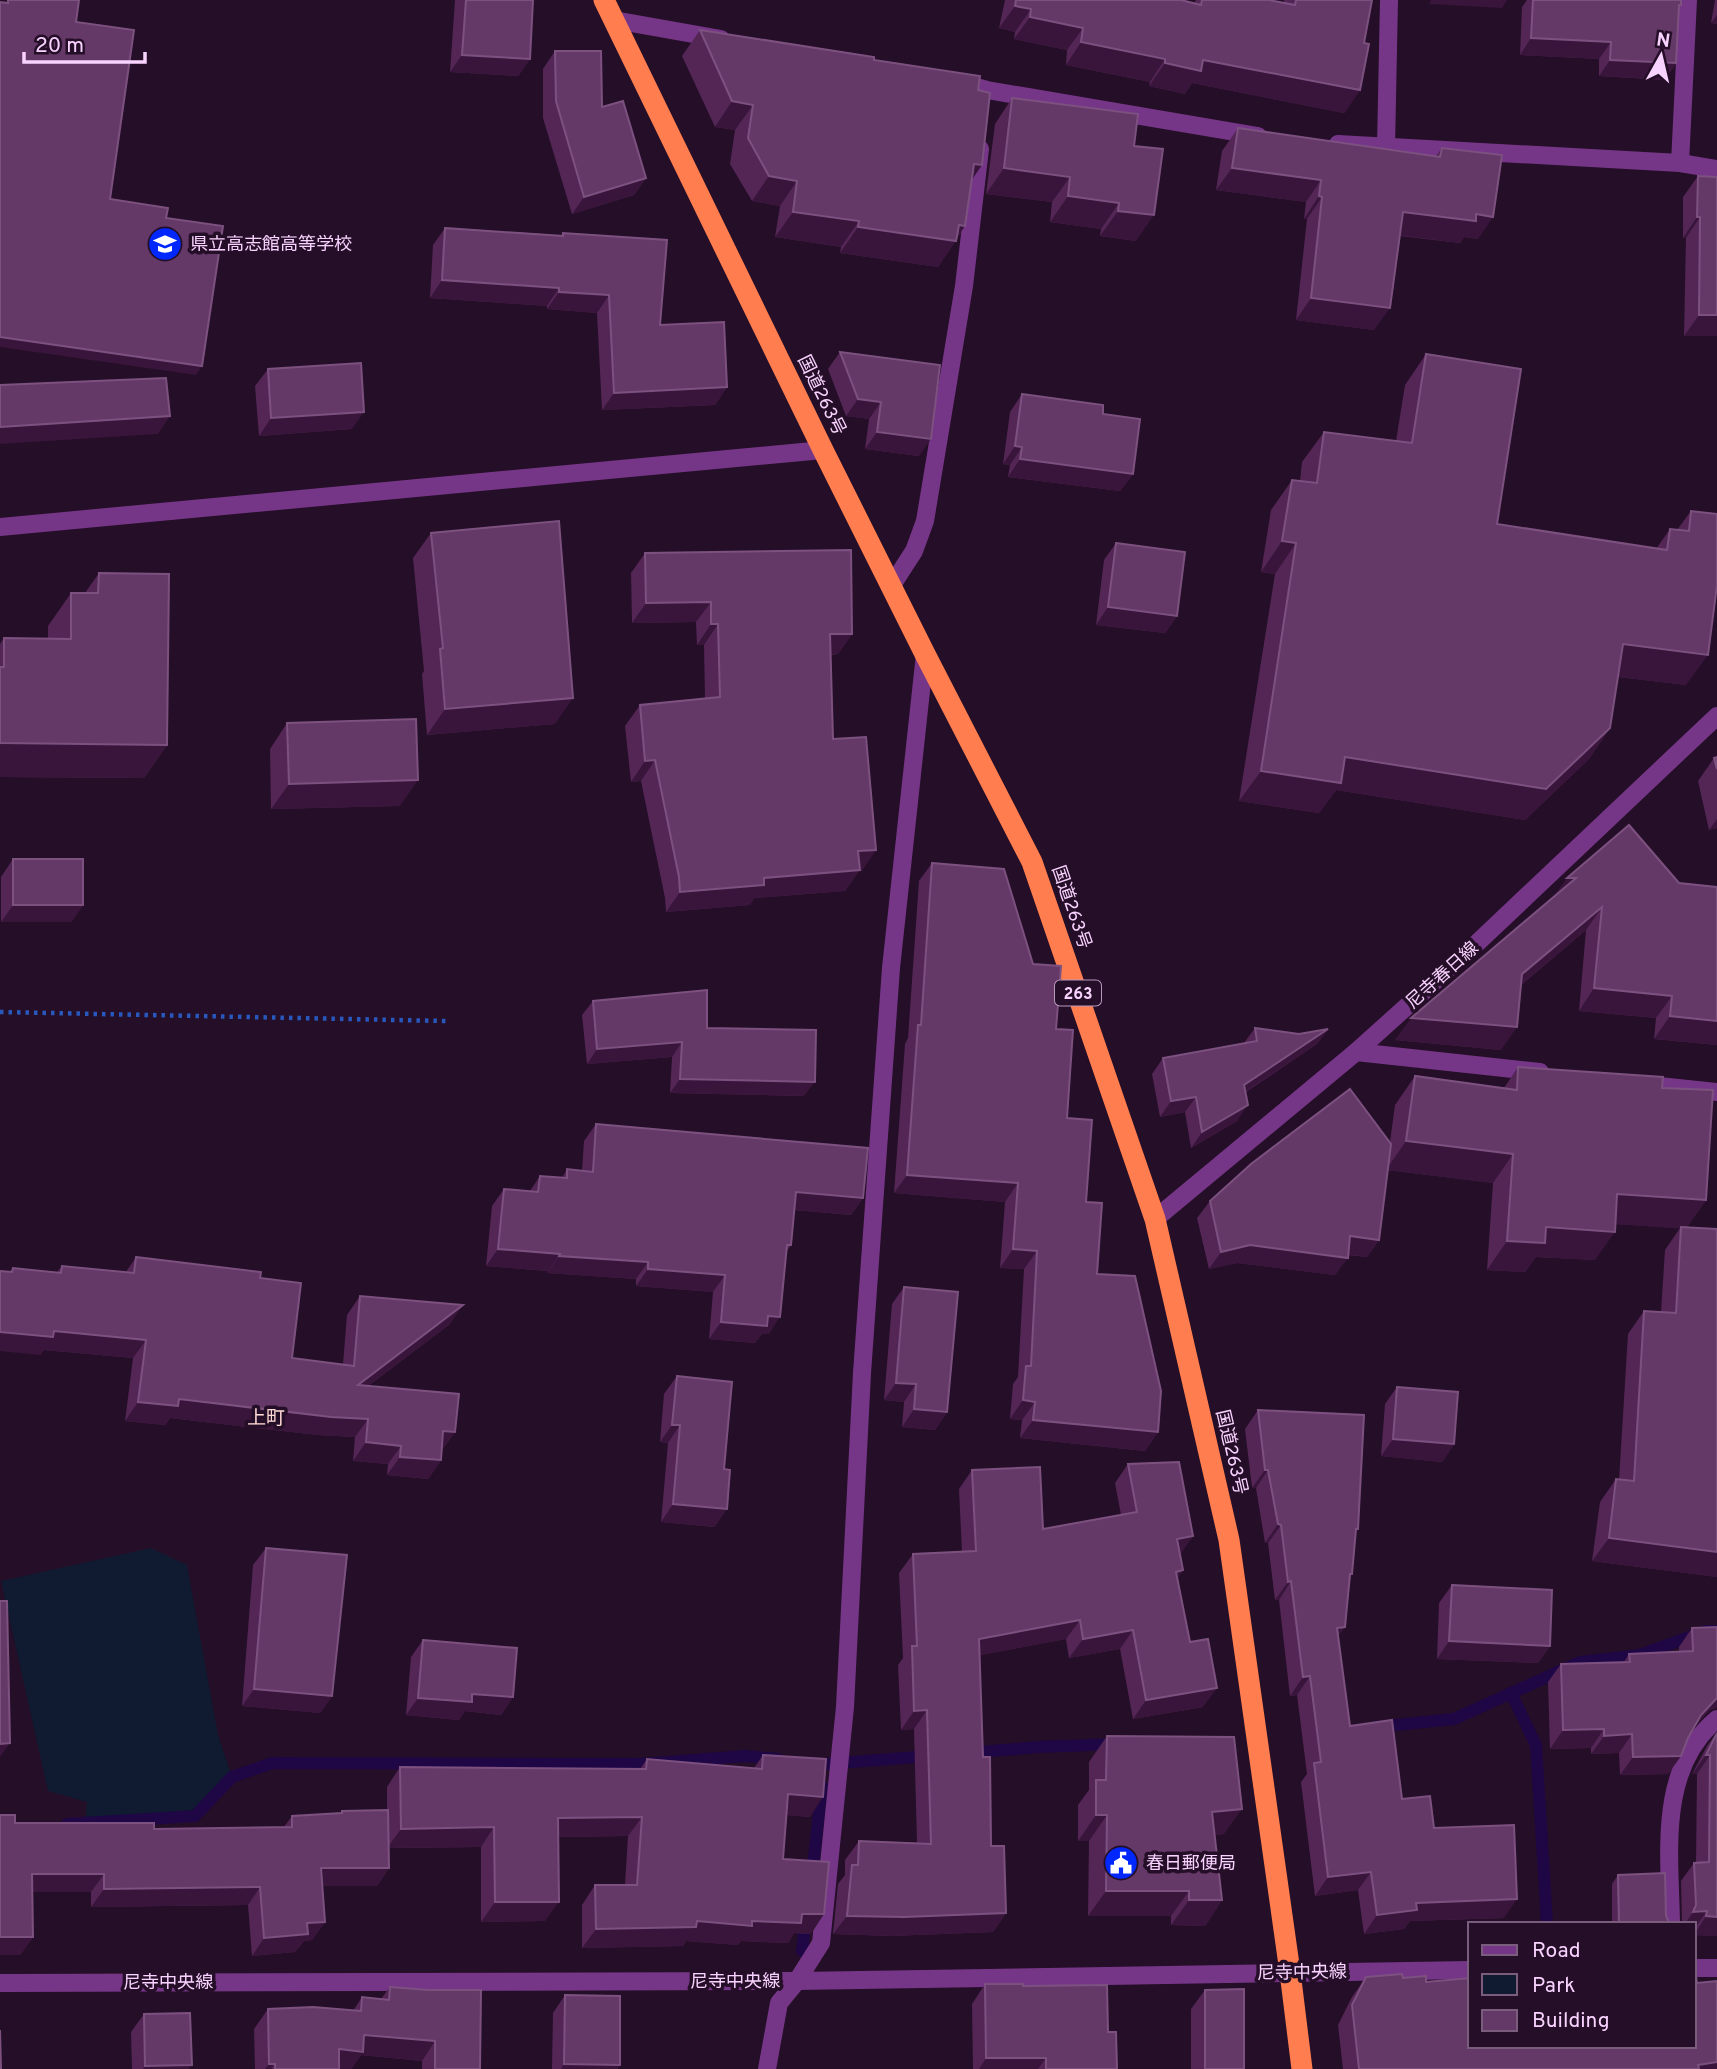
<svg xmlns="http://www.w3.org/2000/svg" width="1717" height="2069" font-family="Overpass,'Noto Sans JP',sans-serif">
	<rect width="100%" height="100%" fill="#250e27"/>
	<path fill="#101a31" d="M151,1548L187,1565L218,1735L232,1777L195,1816L85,1823L87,1802L48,1791L1,1581Z"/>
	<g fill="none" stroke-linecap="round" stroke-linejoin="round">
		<g stroke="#1f0746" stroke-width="12">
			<path d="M1511,1693L1536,1745L1547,1924"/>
			<path d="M1376,1727L1454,1719L1580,1662L1640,1655L1706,1631H1717"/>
			<path d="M967,1753L1039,1747L1116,1744"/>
			<path d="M810,1763L825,1764L931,1756"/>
			<path d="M67,1824L195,1816L232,1777L272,1763L642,1764L745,1756L778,1759"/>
			<path d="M812,1875L822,1786"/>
			<path d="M802,1951L806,1918"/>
		</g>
		<path stroke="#2858be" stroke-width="4.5" stroke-dasharray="3.5 5" stroke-linecap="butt" d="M0,1012L446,1021"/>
		<g stroke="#763688" stroke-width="18">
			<path d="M614,20L721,39"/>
			<path d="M958,82L987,90L1258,136"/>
			<path d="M1338,144L1680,163L1717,169"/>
			<path d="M1386,147L1389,0"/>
			<path d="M1680,163L1688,0"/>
			<path d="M0,527L823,450"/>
			<path d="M892,585L914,551L925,521L964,286L980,149"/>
			<path d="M1356,1052L1540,1072"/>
			<path d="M1640,1084L1717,1092"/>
			<path d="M1155,1219L1356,1052L1475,945L1717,716"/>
			<path d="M1671,1924C1670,1854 1657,1769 1717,1719"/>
			<path d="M1694,1968H1717"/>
			<path d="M0,1983L797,1981L1470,1970"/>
			<path d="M767,2069L779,2003L797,1981L821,1943L845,1707L862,1373L891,968L925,654"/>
		</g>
		<path stroke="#ff7d4e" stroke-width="21" d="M604,0L823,450L925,654L1032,862L1155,1219L1229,1540L1290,1972L1302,2069"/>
	</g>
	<g fill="#532656">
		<path d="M455,0H533L530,59L518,76L450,72Z"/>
		<path d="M1005,0H1181L1194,3L1196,0H1269L1284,3V0H1372L1364,43L1360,90L1344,113L1192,83L1185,94L1149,86L1150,82L1066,65L1067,50L1014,39L1015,32L999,28Z"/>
		<path d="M1527,0H1681V5L1679,8L1676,63L1665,80L1599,76V59L1520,55L1522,7Z"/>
		<path d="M1715,0H1717V24L1711,23Z"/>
		<path d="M700,30L874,60L978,90L982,165L972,179L965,226L938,267L840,253L841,247L775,237L780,206L752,201L730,164L735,130L715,127L682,56Z"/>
		<path d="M555,51L602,107L646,178L634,195L572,214L543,118V69Z"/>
		<path d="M1012,98L1134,146L1136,241L1100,236L1101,229L1050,222L1052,202L986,194L995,124Z"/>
		<path d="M1238,128L1436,156L1442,148L1478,239L1464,237L1460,243L1400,236L1374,330L1296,320L1307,219H1304L1306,202L1216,190L1222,151Z"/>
		<path d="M1698,176L1717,177V336H1684L1686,238H1683V197Z"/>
		<path d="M445,228L561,235L563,233L727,387L715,405L602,410L597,313L547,309V306L430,298L433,245Z"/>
		<path d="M840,352L940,365L919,456L865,449L869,419L846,416L828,369Z"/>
		<path d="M1426,354L1497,524L1656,549L1670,529L1677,530L1691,511L1686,685L1618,677L1610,728L1589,759L1525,820L1336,790L1319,813L1239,801L1275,574L1261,572L1271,510L1292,480L1300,481L1302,462L1324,432L1396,441L1405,385Z"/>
		<path d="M268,369L352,429L259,436L255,386Z"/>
		<path d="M1022,394L1103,414L1133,474L1120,491L1008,477L1010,465L1003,464L1010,412Z"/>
		<path d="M431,533L555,724L427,735L422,674L424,671L413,558Z"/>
		<path d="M1116,543L1177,616L1165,633L1096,625L1104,560Z"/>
		<path d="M645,553L852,634L838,654L831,655L833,739L862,871H859L845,891L754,898L750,905L666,912L665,898L641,781L631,782L625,726L640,705L705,699L704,645H697L696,622L632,623L631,573Z"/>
		<path d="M99,573L167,745L144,778L0,777V644L4,638L48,639V626L71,593H85Z"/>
		<path d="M287,723L400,806L271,809L270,749Z"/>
		<path d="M1717,757V828L1709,830L1698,781L1714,758Z"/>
		<path d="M1629,825L1717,1045L1654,1039L1656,1018L1579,1011L1586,930L1521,985L1501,1050L1395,1040L1553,898Z"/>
		<path d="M13,859L83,905L71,922H1V877Z"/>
		<path d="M932,863L1033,964L1056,1029L1067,1118L1086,1202L1097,1274L1158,1432L1145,1451L1020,1438L1022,1420L1010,1419L1013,1384L1018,1377L1024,1269L1000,1268L1005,1202L894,1193L905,1044L908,1038L919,881Z"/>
		<path d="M593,1001L707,1028L804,1096L670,1093L672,1057L587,1064L582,1015Z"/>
		<path d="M1255,1028L1299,1034L1328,1029L1317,1044L1246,1092L1237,1121L1191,1148L1185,1112L1160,1117L1152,1074L1163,1058L1244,1043Z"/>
		<path d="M1518,1067L1662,1088L1706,1200L1687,1227L1717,1229V1577L1592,1561L1600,1502L1616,1479L1619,1480L1628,1334L1644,1311L1661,1312L1665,1250L1680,1228L1615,1224L1595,1260L1536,1257L1525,1272L1487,1270L1493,1183L1388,1170L1379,1240L1367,1257L1348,1255L1335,1275L1237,1263L1209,1269L1197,1218L1210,1201L1390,1142L1395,1105L1415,1076L1504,1088Z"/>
		<path d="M596,1124L863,1198L851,1215L794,1210L791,1245L787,1251L769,1334H762L755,1343L709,1339L713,1292L636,1286V1279L547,1273L548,1271L486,1266L492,1206L504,1189L530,1191L540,1176L562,1178L567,1169L582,1171L584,1141Z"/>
		<path d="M136,1257L260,1278L292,1358L343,1364L347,1315L360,1296L450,1324L368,1386L455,1432L442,1450H441V1460L428,1479L387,1475L388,1464L353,1461L355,1437L318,1435L170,1418L165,1425L125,1421L133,1358L44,1350L40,1355L10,1272L13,1268L57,1272L62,1266L126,1272Z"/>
		<path d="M904,1287L947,1412L935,1430L902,1427L904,1402L884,1400L892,1304Z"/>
		<path d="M677,1376L715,1527L661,1522L668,1443L660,1442L664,1394Z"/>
		<path d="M1397,1387L1454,1444L1442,1462L1381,1456L1385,1404Z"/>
		<path d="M1258,1410L1356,1531L1345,1627L1338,1636L1350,1726L1402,1799L1434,1828L1504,1918L1410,1921L1404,1929L1364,1934L1358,1890L1315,1896L1301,1782L1307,1774L1297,1695L1290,1696L1279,1600H1275L1268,1543H1265L1256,1488H1252L1245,1429Z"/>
		<path d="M1128,1464L1193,1536L1180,1554L1183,1570L1177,1578L1203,1707L1133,1719L1120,1649L1069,1658L1066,1639L980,1655L983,1757L991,1846L1006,1913L993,1932L891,1936L833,1934L838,1884L845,1875V1860L859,1841L917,1843L914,1729L901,1730L898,1665L903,1658L899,1573L913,1554L962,1552L959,1489L972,1470L1043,1529L1121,1515L1115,1483Z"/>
		<path d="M266,1548L332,1696L320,1713L242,1706L253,1565Z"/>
		<path d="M1452,1585L1550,1646L1538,1663L1437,1659L1439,1603Z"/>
		<path d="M1692,1628L1709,1711L1694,1727L1688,1738L1681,1756L1668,1774L1620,1775L1619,1753L1591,1754V1748L1550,1749L1548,1682L1561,1664L1624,1662L1629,1654L1679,1652V1647Z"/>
		<path d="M423,1640L513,1697L501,1715L465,1711L459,1720L406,1715L411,1657Z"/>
		<path d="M1717,1732V1936L1694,1935V1924H1682L1681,1881L1694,1863H1696L1697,1774H1692L1707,1746Z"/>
		<path d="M1107,1736L1224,1834L1215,1835L1222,1900L1205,1926L1171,1925V1916H1088L1089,1841H1078V1805L1089,1790V1762Z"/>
		<path d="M763,1755L810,1817L787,1815L783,1859L811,1934L794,1933L788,1943L741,1941L738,1945L686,1941L683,1946L582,1948V1905L595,1885H625L628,1836L558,1837L545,1921L481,1922V1847L389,1848V1868L377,1886H322L325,1922L312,1940L304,1941L295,1952L252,1956L248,1905L91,1907V1892H32L33,1937L20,1955L15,1823L154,1829L284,1827L292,1816L340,1813L342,1811L387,1810V1787L400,1767L640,1769L647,1759L754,1768Z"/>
		<path d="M1618,1875L1669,1922L1668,1924H1612V1884Z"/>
		<path d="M1366,1977L1403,1978L1426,1982L1470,2046H1694L1697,1983L1717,2069H1343L1338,2025L1352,1997Z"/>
		<path d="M985,1984L1023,1986L1108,2032L1117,2069H973L972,2004Z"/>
		<path d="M390,1987L480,2069H422V2061L361,2055L351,2069H255L254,2029L268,2009L353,2011L362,1997L381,1999Z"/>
		<path d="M1205,1990L1244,2069H1191V2009Z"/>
		<path d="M565,1995L620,2065L617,2069H552L553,2013Z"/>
		<path d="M144,2014L189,2069H132L131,2032Z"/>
	</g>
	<g fill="#39153b">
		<path d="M1431,0H1507L1502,8L1429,4Z"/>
		<path d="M1015,6L1031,9L1015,32L999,28Z"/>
		<path d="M1717,15V24L1711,23Z"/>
		<path d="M1030,17L1083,28L1067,50L1014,39Z"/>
		<path d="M1531,38L1611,42L1599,59L1520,55Z"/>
		<path d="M1081,42L1165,59L1150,82L1066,65Z"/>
		<path d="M462,55L530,59L518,76L450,72Z"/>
		<path d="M1203,60L1360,90L1344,113L1192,83L1185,94L1149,86L1165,63Z"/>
		<path d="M1610,60L1676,63L1665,80L1599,76Z"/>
		<path d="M732,101L753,105L735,130L715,127Z"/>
		<path d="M974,164L982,165L964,191Z"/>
		<path d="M1004,168L1070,177L1052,202L986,194Z"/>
		<path d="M1232,168L1321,180L1306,202L1216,190Z"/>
		<path d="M769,176L797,181L780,206L752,201Z"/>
		<path d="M646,178L634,195L572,214L584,197Z"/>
		<path d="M1068,196L1119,203L1101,229L1050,222Z"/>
		<path d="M1319,196L1322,197L1307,219H1304Z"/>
		<path d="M1118,211L1154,215L1136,241L1100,236Z"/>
		<path d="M793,212L859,221L841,247L775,237Z"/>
		<path d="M1403,212L1476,214L1493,217L1478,239L1464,237L1460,243L1388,234Z"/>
		<path d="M1697,217H1700L1686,238H1683Z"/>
		<path d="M959,225L965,226L954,241H956L938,267L840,253L858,227Z"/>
		<path d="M442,280L559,288L547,306L430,298Z"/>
		<path d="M559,292L609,295L597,313L547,309Z"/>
		<path d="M1311,298L1390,308L1374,330L1296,320Z"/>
		<path d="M1699,315H1717V336H1684Z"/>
		<path d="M0,337L202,366L196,375L0,347Z"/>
		<path d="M727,387L715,405L602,410L614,393Z"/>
		<path d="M858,399L881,402L869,419L846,416Z"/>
		<path d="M364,412L352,429L259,436L271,418Z"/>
		<path d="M170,416L158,434L0,444V427Z"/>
		<path d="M877,432L931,439L919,456L865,449Z"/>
		<path d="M1015,446L1022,447L1010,465L1003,464Z"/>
		<path d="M1020,459L1133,474L1120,491L1008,477Z"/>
		<path d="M1282,541L1296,543L1275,574L1261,572Z"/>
		<path d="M711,602L696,622L632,623L646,603Z"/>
		<path d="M1108,607L1177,616L1165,633L1096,625Z"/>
		<path d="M711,624H718L704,645H697Z"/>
		<path d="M830,634H852L838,654L816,655Z"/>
		<path d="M1623,644L1708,655L1686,685L1602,675Z"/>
		<path d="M573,698L555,724L427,735L445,709Z"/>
		<path d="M1610,728L1589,759L1525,820L1336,790L1319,813L1239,801L1261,771L1345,757Z"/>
		<path d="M0,743L167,745L144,778L0,777Z"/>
		<path d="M655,760L641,781L631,782L645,761Z"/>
		<path d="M418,780L400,806L271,809L289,784Z"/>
		<path d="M1717,819V828L1709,830Z"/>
		<path d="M876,850L862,871H859L845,891L754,898L750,905L666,912L680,892L764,878L858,851Z"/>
		<path d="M1567,878H1576L1551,900Z"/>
		<path d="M13,905H83L71,922H1Z"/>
		<path d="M1602,907L1586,930L1506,997L1522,974Z"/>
		<path d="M1594,988L1672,996L1656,1018L1579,1011Z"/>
		<path d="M1670,1016L1717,1021V1045L1654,1039Z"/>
		<path d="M1411,1018L1517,1027L1501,1050L1395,1040Z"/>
		<path d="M1328,1029L1317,1044L1233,1100L1244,1085Z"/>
		<path d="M682,1042L672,1057L587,1064L597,1049Z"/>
		<path d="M680,1079L815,1082L804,1096L670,1093Z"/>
		<path d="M1196,1097L1185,1112L1160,1117L1171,1101Z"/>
		<path d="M1248,1105L1237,1121L1191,1148L1202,1132Z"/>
		<path d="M1406,1141L1513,1154L1493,1183L1386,1170Z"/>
		<path d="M907,1175L1018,1183L1005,1202L894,1193Z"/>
		<path d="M796,1192L863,1198L851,1215L784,1209Z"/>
		<path d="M1617,1194L1706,1200L1686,1229L1597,1223Z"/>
		<path d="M1546,1227L1615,1232L1595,1260L1536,1257L1525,1272L1487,1270L1507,1241Z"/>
		<path d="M1350,1236L1379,1240L1367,1257L1338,1253Z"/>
		<path d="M1250,1245L1348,1258L1335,1275L1237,1263L1209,1269L1221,1252Z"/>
		<path d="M498,1249L560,1254L548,1271L486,1266Z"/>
		<path d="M1013,1249L1037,1251L1024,1269L1000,1268Z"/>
		<path d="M559,1256L648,1262L636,1279L547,1273Z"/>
		<path d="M648,1269L725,1275L713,1292L636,1286Z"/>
		<path d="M463,1305L450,1324L345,1403L358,1385Z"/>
		<path d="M768,1316L780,1317L769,1334H762L755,1343L709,1339L721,1322Z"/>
		<path d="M54,1331L146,1340L133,1358L44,1350L40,1355L0,1351V1332Z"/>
		<path d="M896,1383L916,1384L904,1402L884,1400Z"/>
		<path d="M179,1399L368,1419L355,1437L318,1435L170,1418L165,1425L125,1421L138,1402Z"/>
		<path d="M1023,1400L1035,1402L1022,1420L1010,1419Z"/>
		<path d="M914,1409L947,1412L935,1430L902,1427Z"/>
		<path d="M1033,1420L1158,1432L1145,1451L1020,1438Z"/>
		<path d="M672,1425H680L668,1443L660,1442Z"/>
		<path d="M443,1431L455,1432L442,1450L430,1449Z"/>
		<path d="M1393,1439L1454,1444L1442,1462L1381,1456Z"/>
		<path d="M366,1442L401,1446L388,1464L353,1461Z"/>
		<path d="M400,1457L441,1460L428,1479L387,1475Z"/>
		<path d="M1265,1470H1268L1256,1488H1252Z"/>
		<path d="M673,1504L727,1509L715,1527L661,1522Z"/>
		<path d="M1278,1524L1281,1525L1268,1543H1265Z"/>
		<path d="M1193,1536L1180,1555L1177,1539Z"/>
		<path d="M1609,1538L1717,1552V1577L1592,1561Z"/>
		<path d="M1183,1570L1170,1589L1176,1572Z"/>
		<path d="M1291,1581L1279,1600H1275L1288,1582Z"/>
		<path d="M1080,1620L1066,1639L966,1658L979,1639Z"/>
		<path d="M1345,1627L1332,1645L1337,1628Z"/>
		<path d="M1133,1630L1120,1649L1069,1658L1083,1639Z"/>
		<path d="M1449,1641L1550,1646L1538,1663L1437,1659Z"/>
		<path d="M1310,1676L1297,1695L1290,1696L1303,1677Z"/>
		<path d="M1217,1688L1203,1707L1133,1719L1146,1700Z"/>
		<path d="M254,1689L332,1696L320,1713L242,1706Z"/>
		<path d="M472,1694L513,1697L501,1715L465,1711L459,1720L406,1715L418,1698Z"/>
		<path d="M1717,1698V1708L1709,1711L1688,1734L1701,1715Z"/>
		<path d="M927,1710L914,1729L901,1730L914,1711Z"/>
		<path d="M1604,1729L1591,1748L1550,1749L1563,1730Z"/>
		<path d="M1632,1734L1619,1753L1591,1754L1604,1736Z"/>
		<path d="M10,1743L0,1757V1744Z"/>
		<path d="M1706,1755H1710L1697,1774H1692Z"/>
		<path d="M1681,1756L1668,1774L1620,1775L1633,1757Z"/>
		<path d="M788,1794L823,1797L810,1817L775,1814Z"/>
		<path d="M1242,1809L1224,1834L1194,1838L1212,1812Z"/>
		<path d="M1096,1815H1107L1089,1841H1078Z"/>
		<path d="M642,1817L628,1836L544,1837L558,1818Z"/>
		<path d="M494,1827L481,1847L387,1848L401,1829Z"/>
		<path d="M321,1868H389L377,1886H308Z"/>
		<path d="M1371,1872L1358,1890L1315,1896L1328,1877Z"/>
		<path d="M32,1874H104L91,1892H19Z"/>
		<path d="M260,1887L248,1905L91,1907L104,1889Z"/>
		<path d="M1106,1891H1189L1171,1916H1088Z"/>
		<path d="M1517,1899L1504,1918L1410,1921L1404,1929L1364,1934L1377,1915L1416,1903Z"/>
		<path d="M1189,1900H1222L1205,1926L1171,1925Z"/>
		<path d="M495,1902H559L545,1921L481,1922Z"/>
		<path d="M1707,1911L1694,1929V1924H1685L1693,1912Z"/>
		<path d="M1006,1913L993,1932L891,1936L833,1934L847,1916Z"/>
		<path d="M802,1914H824L811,1934L794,1933L788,1943L741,1941L738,1945L686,1941L683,1946L582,1948L596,1929L697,1921H752Z"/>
		<path d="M1706,1916L1717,1917V1936L1694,1935Z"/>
		<path d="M325,1922L312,1940L304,1941L295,1952L252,1956L264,1938L307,1923Z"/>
		<path d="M0,1937H33L20,1955H0Z"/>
		<path d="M364,2035L435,2041L422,2061L361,2055L351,2069H325L339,2049Z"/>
		<path d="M986,2058H1046L1038,2069H979Z"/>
		<path d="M1717,2062V2069H1695L1698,2065Z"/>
		<path d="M269,2064H275L271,2069H265Z"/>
		<path d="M564,2064L620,2065L617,2069H561Z"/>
		<path d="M192,2065L189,2069H143L145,2066Z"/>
	</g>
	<g fill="#643968" stroke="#7c5180" stroke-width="2">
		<path d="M8,0H79L76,22L134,30L110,199L168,208L166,218L223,226L202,366L0,337V2L8,3Z"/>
		<path d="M466,0H533L530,59L462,55Z"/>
		<path d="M1016,0H1181L1201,5L1202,0H1269L1295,5L1296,0H1372L1364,43L1369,44L1360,90L1203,60L1201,71L1165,63V59L1081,42L1083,28L1030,17L1031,9L1015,6Z"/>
		<path d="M1533,0H1681V5H1679L1676,63L1610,60L1611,42L1531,38Z"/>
		<path d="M700,30L874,57V60L980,76L978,90L990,93L982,165L974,164L965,226L959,225L956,241L858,227L859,221L793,212L797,181L769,176L748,138L753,105L732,101Z"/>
		<path d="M555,51H601L602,107L623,101L646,178L584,197L556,101Z"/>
		<path d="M1012,98L1138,114L1134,146L1163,149L1154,215L1118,211L1119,203L1068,196L1070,177L1004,168Z"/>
		<path d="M1238,128L1440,157L1442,148L1502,155L1493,217L1476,214V221L1403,212L1390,308L1311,298L1322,197L1319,196L1321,180L1232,168Z"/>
		<path d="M1698,176L1717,177V315H1699L1700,217H1697Z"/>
		<path d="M445,228L563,236V233L667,240L660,325L724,322L727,387L614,393L609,295L559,292V288L442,280Z"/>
		<path d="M840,352L940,365L931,439L877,432L881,402L858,399Z"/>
		<path d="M1426,354L1521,369L1497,524L1667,550L1670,529L1689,531L1691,511L1717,514V585L1708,655L1623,644L1610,728L1546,789L1345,757L1341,783L1261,771L1296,543L1282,541L1292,480L1317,483L1324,432L1412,443Z"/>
		<path d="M361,363L364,412L271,418L268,369Z"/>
		<path d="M166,378L170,416L0,427V385Z"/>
		<path d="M1022,394L1103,405V414L1140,419L1133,474L1020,459L1022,447L1015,446Z"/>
		<path d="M559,521L573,698L445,709L440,649L443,648L431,533Z"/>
		<path d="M1116,543L1185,552L1177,616L1108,607Z"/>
		<path d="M851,550L852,634H830L833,739L866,737L876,850L858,851L860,870L764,878V885L680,892L679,877L655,760L645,761L640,705L720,697L718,624H711V602L646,603L645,553Z"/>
		<path d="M99,573L169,574L167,745L0,743V667H4V638L71,639V593H98Z"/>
		<path d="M416,719L418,780L289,784L287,723Z"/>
		<path d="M1717,757V769L1714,758Z"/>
		<path d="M1629,825L1679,883L1717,887V1021L1670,1016L1672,996L1594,988L1602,907L1522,974L1517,1027L1411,1018L1576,878H1567Z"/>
		<rect x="13" y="859" width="70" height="46"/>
		<path d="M932,863L1004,869L1033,964L1061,966L1056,1029L1073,1030L1067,1118L1092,1120L1086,1202L1102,1203L1097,1274L1135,1276L1161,1391L1158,1432L1033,1420L1035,1402L1023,1400L1026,1366H1031L1037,1251L1013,1249L1018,1183L907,1175L918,1025H921Z"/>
		<path d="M707,990V1028L816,1030L815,1082L680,1079L682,1042L597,1049L593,1001Z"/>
		<path d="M1255,1028L1299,1034L1328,1029L1244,1085L1248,1105L1202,1132L1196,1097L1171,1101L1163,1058L1257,1041Z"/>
		<path d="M1518,1067L1663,1077L1662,1088L1713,1090L1706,1200L1617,1194L1615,1232L1546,1227L1545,1243L1507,1241L1513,1154L1406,1141L1415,1076L1517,1090Z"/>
		<path d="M1350,1089L1391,1144L1379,1240L1350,1236L1348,1258L1250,1245L1221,1252L1210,1201L1251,1164Z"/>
		<path d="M596,1124L868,1148L863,1198L796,1192L791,1245H787L780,1317L768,1316L767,1326L721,1322L725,1275L648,1269V1262L559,1256L560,1254L498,1249L504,1189L538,1192L540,1176L567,1178V1169L593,1172Z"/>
		<path d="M1681,1227L1717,1229V1552L1609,1538L1616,1479L1634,1481L1644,1311L1676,1313Z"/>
		<path d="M136,1257L261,1272L260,1278L301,1283L292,1358L354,1366L360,1296L463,1305L358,1385L459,1394L455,1432L443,1431L441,1460L400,1457L401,1446L366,1442L368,1419L331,1417L179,1399L178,1406L138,1402L146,1340L54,1331L53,1337L0,1332V1271L12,1272L13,1268L61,1273L62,1266L134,1273Z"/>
		<path d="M904,1287L958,1292L947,1412L914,1409L916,1384L896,1383Z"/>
		<path d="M677,1376L732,1382L724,1469L730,1470L727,1509L673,1504L680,1425H672Z"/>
		<path d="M1397,1387L1458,1392L1454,1444L1393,1439Z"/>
		<path d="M1258,1410L1364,1415L1358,1529H1356L1352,1574H1350L1345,1627L1337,1628L1350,1726L1392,1720L1402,1799L1430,1796L1434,1828L1514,1825L1517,1899L1416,1903L1417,1910L1377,1915L1371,1872L1328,1877L1314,1763L1321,1762L1310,1676L1303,1677L1291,1581L1288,1582L1281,1525L1278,1524L1268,1470H1265Z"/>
		<path d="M1179,1462L1193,1536L1177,1539L1183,1570L1176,1572L1190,1642L1208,1639L1217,1688L1146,1700L1133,1630L1083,1639L1080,1620L979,1639L983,1757H990L991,1846H1004L1006,1913L904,1917L847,1916L852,1865H858L859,1841L931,1844L927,1710L914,1711L912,1646H917L913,1554L976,1551L972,1470L1040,1467L1043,1529L1137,1512L1128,1464Z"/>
		<path d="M266,1548L347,1555L332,1696L254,1689Z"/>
		<path d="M1452,1585L1552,1590L1550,1646L1449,1641Z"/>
		<path d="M0,1601H7L10,1743L0,1744Z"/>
		<path d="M1717,1627V1698L1701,1715L1688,1738L1681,1756L1633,1757L1632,1734L1604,1736V1729L1563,1730L1561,1664L1630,1662L1629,1654L1693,1651L1692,1628Z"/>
		<path d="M423,1640L517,1648L513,1697L472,1694V1702L418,1698Z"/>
		<path d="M1717,1733V1917L1706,1916L1707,1911L1693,1912L1696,1905L1694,1863L1709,1862L1710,1755H1706Z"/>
		<path d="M1107,1736L1234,1737L1242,1809L1212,1812L1222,1900H1189V1891H1106L1107,1815H1096V1780H1106Z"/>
		<path d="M763,1755L826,1759L823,1797L788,1794L783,1859L829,1862L824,1914H802L801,1923L752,1921V1926L697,1921L696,1927L596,1929L595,1885H637L642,1817L558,1818L559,1902H495L494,1827L401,1829L400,1767L646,1769L647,1759L762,1769Z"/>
		<path d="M388,1810L389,1868H321L325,1922L307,1923L308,1934L264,1938L260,1887L104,1889V1874H32L33,1937H0V1815H15V1823H154V1829L292,1827V1816L342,1813V1811Z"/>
		<path d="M1665,1873L1666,1916L1669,1922L1619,1924L1618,1875Z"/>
		<path d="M1402,1974L1403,1978L1426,1976V1982L1470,1978V2046H1694V1976H1696L1697,1983L1717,1981V2062L1698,2065L1699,2069H1359L1352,2005L1366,1977Z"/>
		<path d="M985,1984H1023V1986L1107,1985L1108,2032H1116L1117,2069H1046V2058H986Z"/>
		<path d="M390,1987L428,1990H481L480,2069H435V2041L364,2035L363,2052L339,2049V2069H275V2064H269L268,2009L313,2007L361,2011L362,1997L389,2000Z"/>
		<path d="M1244,1989V2069H1205V1990Z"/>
		<path d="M565,1995L620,1996V2065L564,2064Z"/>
		<path d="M190,2013L192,2065L145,2066L144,2014Z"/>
		<path d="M0,2030L1,2069H0Z"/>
	</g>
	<defs>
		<g id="school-disc" transform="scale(1.75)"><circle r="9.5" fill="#0028fe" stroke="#250e27"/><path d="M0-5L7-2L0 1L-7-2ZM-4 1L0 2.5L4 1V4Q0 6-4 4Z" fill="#fff"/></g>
		<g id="civic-disc" transform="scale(1.75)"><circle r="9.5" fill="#0028fe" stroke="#250e27"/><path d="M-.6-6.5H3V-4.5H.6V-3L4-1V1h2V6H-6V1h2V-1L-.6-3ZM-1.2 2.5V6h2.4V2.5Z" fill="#fff"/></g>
	</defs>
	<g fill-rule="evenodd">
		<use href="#school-disc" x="165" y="244"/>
		<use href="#civic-disc" x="1121" y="1863"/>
	</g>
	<g text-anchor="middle" stroke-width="7" stroke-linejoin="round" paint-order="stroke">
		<rect fill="#250e27" stroke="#b998be" stroke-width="2" x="1055" y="980.5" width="46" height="25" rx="5"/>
		<g font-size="16" font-weight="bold" fill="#f9d3ff">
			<text x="1078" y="999">263</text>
		</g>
		<g font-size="18" fill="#f9d3ff" stroke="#250e27" text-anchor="start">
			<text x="190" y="250">県立高志館高等学校</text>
			<text x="1146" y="1869">春日郵便局</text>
		</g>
		<g font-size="18" fill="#f9d3ff" stroke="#250e27">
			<text transform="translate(822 395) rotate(64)" y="6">国道263号</text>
			<text transform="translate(1072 907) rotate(71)" y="6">国道263号</text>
			<text transform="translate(1442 975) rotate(-42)" y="6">尼寺春日線</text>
			<text transform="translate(1232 1452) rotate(77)" y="6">国道263号</text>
			<text transform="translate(1302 1972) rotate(-1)" y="6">尼寺中央線</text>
			<text x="735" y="1987">尼寺中央線</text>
			<text x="168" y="1988">尼寺中央線</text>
		</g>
		<g font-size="19" fill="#ffdad5" stroke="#250e27">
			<text x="266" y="1424">上町</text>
		</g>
	</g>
	<rect x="1468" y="1922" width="228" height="126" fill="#250e27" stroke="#7a5d7d" stroke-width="2"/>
	<rect x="1482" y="1945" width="35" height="10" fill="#763688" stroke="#7a5d7d" stroke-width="2"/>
	<text x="1532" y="1957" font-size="21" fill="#f9d3ff">Road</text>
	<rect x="1482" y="1974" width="35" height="21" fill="#101a31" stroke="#7a5d7d" stroke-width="2"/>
	<text x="1532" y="1992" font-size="21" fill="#f9d3ff">Park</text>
	<rect x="1482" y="2010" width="35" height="21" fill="#643968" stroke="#7a5d7d" stroke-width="2"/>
	<text x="1532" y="2027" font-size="21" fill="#f9d3ff">Building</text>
	<g transform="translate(1661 56) rotate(8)" stroke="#250e27" stroke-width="5" paint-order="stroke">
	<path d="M0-5L12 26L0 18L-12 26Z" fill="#f9d3ff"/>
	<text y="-10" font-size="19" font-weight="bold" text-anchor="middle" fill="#f9d3ff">N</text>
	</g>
	<path d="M24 52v10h121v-10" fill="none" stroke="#f9d3ff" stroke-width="3.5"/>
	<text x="35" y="52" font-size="21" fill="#f9d3ff" stroke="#250e27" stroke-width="5" paint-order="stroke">20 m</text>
</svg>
